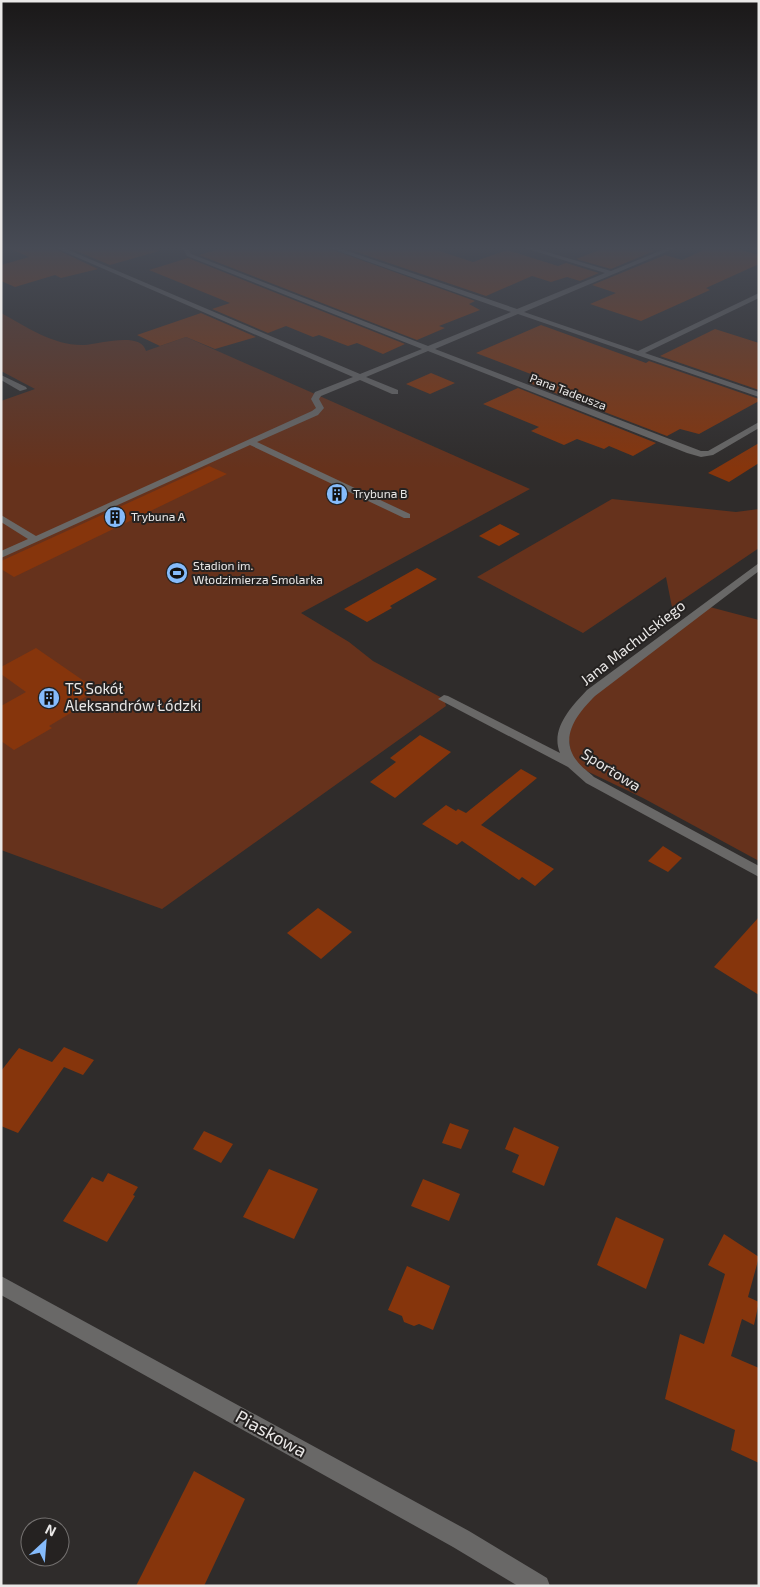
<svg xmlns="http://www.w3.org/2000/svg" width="760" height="1587" font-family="'Exo 2',sans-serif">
	<rect width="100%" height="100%" fill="#2f2c2b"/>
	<g fill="#66321c">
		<path d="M1,313C27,327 54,346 84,345C99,344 141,331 146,351L186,337L530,489L301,613L349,642L373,661L444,699L446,706L162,909L1,850V401L35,389L1,371Z"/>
		<path d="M612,499L736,512L759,509V548L672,607L666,577L583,633L477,577Z"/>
		<path d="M706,606L759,620V861L643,798L572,764L567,724L578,706Z"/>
	</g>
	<g fill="#86350c">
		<path d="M4,246H49L98,269L61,278L55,275L15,287L1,281V265L29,257Z"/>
		<path d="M64,246H158L159,251L110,265Z"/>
		<path d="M229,246H322L475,301L469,304L480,310L439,326L445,328L417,340L199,255Z"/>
		<path d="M339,246H424L473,262L507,250L558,266L566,263L599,273L580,281L567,277L551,282L532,276L486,296Z"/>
		<path d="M610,246H635L654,251L611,269L576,259Z"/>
		<path d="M713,246H727L759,255V264L706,288L710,290L641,321L590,304L616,293L592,285L665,255L682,260Z"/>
		<path d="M188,258L405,344L383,354L357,343L348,346L319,335L313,337L286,326L268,333L212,309L230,303L149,270Z"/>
		<path d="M201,313L256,337L215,349L186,337L160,346L137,335Z"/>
		<path d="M541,325L646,363L649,361L759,399V401L699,434L680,429L667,436L529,383L541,378L476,353Z"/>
		<path d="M715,329L759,343V390L660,356Z"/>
		<path d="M431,373L455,383L430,394L406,384Z"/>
		<path d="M518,388L656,443L633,456L609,446L604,449L577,439L564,445L531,431L539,427L483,404Z"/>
		<path d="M759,443V463L729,482L708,473Z"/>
		<path d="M209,466L227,474L14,577L1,569V561Z"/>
		<path d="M500,524L520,534L499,546L479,536Z"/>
		<path d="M417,568L437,579L390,606L392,608L367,622L344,609Z"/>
		<path d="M36,648L97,690L73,704L79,708L49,726L52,728L14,750L1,741V706L26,692L1,674V667Z"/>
		<path d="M420,735L451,752L395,798L370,782L396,762L390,758Z"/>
		<path d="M521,769L537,778L481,825L554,869L535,886L522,877L519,880L462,841L457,845L422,824L446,805L456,811L458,809L466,813Z"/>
		<path d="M663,846L682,858L668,872L648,861Z"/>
		<path d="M318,908L352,932L321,959L287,933Z"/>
		<path d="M759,917V995L714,967Z"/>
		<path d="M64,1047L94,1060L83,1075L64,1067L18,1133L1,1126V1071L19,1048L52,1062Z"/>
		<path d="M450,1123L469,1130L461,1149L442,1143Z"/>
		<path d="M514,1127L559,1147L544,1186L512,1172L519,1155L505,1149Z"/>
		<path d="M204,1131L233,1144L221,1163L193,1149Z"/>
		<path d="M269,1169L318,1189L294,1239L243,1217Z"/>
		<path d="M108,1173L138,1187L133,1195L135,1196L107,1242L63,1221L92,1177L103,1182Z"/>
		<path d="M423,1179L460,1194L449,1221L411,1206Z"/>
		<path d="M616,1217L664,1239L646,1289L597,1265Z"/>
		<path d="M724,1234L759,1257L748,1297L759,1302L754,1325L742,1319L731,1356L759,1368V1463L731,1450L735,1430L665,1399L680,1334L704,1344L725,1274L708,1265Z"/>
		<path d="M407,1266L450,1286L433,1330L419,1324L414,1326L404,1322L402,1316L388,1310Z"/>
		<path d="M194,1471L245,1499L204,1586H136Z"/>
	</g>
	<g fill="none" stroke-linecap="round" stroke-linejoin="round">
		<g fill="#696867" fill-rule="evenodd">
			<path d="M51,246H59L360,374L422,349L187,256L183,248H187L191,254L428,346L511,312L324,246H333L517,309L605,273L518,246H527L611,271L672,246H680L524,312L638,351L759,293V298L645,353L759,392V397L518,314L435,349L701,451H708L759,422V428L713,455L701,457L687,453L428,351L366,377L398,390V394H392L360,380L321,396L319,399L324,408L318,415L257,442L410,514V518H404L250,445L1,558V551L28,539L1,522V515L36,536L312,411L316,408L311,399L315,392L353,377Z"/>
			<path d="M747,246H759V250L748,247Z"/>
			<path d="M1,375L26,387L27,389L20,391L1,380Z"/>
			<path d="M759,563V571L595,696C578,713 558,737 577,761C581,767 589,772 594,777L759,866V877L586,783L568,767L438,699L444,695L448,696L560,753C550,729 571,707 587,690Z"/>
			<path d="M1,1276L469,1531L547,1578L550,1586H518L453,1547L1,1295Z"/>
		</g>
	</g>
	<linearGradient id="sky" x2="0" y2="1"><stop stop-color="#1a1818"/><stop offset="0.53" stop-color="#474b55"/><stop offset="1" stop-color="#474b55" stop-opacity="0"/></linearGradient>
	<rect width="760" height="468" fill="url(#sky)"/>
	<defs>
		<g id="building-disc" transform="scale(1.125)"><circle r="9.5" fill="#85bbfb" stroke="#252221"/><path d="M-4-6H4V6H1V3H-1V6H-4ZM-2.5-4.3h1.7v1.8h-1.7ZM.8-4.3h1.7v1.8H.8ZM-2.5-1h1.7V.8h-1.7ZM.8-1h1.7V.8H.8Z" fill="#111"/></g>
		<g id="stadium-disc" transform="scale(1.125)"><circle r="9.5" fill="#85bbfb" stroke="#252221"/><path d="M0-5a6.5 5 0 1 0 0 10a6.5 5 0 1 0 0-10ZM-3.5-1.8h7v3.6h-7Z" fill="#111"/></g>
	</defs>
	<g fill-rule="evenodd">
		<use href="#building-disc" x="337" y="494"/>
		<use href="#building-disc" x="115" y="517"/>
		<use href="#stadium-disc" x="177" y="573"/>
		<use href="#building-disc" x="49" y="698"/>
	</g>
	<g text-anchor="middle" stroke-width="4" stroke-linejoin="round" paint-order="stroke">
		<g font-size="12" fill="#eae8e7" stroke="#252221">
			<text transform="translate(568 392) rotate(21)" y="4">Pana Tadeusza</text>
		</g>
		<g font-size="12" fill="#eae8e7" stroke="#252221" text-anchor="start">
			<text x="353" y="498">Trybuna B</text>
			<text x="131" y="521">Trybuna A</text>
			<text x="193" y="570">Stadion im.<tspan x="193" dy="14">Włodzimierza Smolarka</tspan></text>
		</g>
		<g font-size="15" fill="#eae8e7" stroke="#252221">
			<text transform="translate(633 643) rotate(-38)" y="5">Jana Machulskiego</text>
			<text transform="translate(611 770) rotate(32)" y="5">Sportowa</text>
		</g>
		<g font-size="15" fill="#eae8e7" stroke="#252221" text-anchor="start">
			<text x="65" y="694">TS Sokół<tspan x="65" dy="17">Aleksandrów Łódzki</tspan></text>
		</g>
		<g font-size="18" fill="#eae8e7" stroke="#252221">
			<text transform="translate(271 1434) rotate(29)" y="6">Piaskowa</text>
		</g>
	</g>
	<rect width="760" height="1587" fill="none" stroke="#eae8e7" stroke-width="5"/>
	<g transform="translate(45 1542) rotate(26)"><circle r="24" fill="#252221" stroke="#747170"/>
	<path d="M0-4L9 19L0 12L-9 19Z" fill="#85bbfb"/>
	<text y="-8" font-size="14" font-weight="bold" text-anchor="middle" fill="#eae8e7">N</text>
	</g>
</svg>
